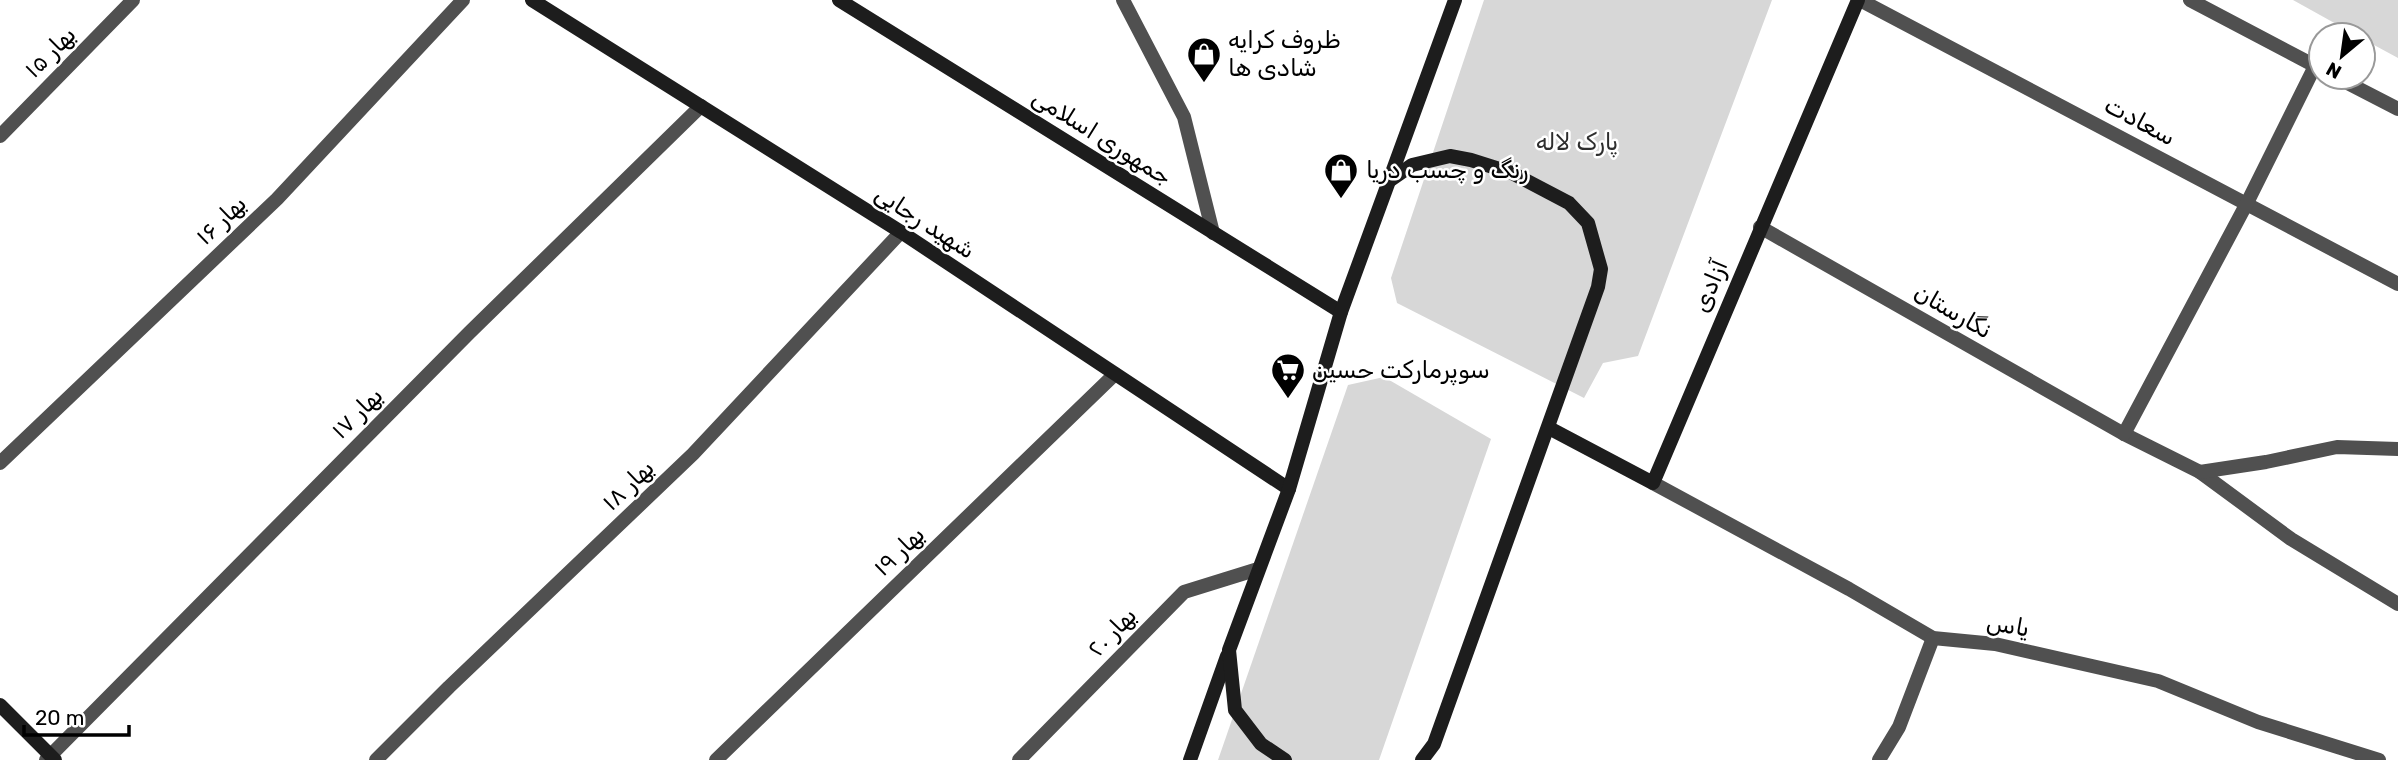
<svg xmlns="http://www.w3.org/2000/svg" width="2398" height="760" font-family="Rubik,'Noto Sans Arabic',sans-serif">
	<rect width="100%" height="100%" fill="#fff"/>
	<g fill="#d7d7d7">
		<path d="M1484,0H1772L1638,356L1603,363L1584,398L1397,303L1391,278Z"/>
		<path d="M2293,0H2398V58L2363,39V35H2356Z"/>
		<path d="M1384,377L1491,439L1379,760H1218L1348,385Z"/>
	</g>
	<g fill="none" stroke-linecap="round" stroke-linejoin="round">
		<g stroke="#505050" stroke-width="14">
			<path d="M0,136L133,0"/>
			<path d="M0,463L277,199L463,0"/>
		</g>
		<g stroke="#505050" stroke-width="14">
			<path d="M1123,0L1184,117L1213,233"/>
			<path d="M1860,0L2398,284"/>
			<path d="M2190,0L2321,69"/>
			<path d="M2336,77L2398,109"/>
			<path d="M1760,227L2124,434L2200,472L2291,539L2398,604"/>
			<path d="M2124,434L2247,203L2315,66"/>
			<path d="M2200,472L2266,462L2337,447L2398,449"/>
			<path d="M1653,483L1849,589L1933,638L1995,644L2158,681L2258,722L2379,760"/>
			<path d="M46,760L469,333L701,106"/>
			<path d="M376,760L449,687L693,454L901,232"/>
			<path d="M716,760L1115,374"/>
			<path d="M1019,760L1184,592L1258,569"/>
			<path d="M1879,760L1899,727L1933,638"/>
		</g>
		<g stroke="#1d1d1d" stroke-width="14">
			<path d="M532,0L901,232L1289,489"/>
			<path d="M839,0L1341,312"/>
			<path d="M1389,181L1455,0"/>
			<path d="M1549,428L1653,483L1858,0"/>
			<path d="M0,705L55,760"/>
			<path d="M1190,760L1227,656"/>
			<path d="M1285,760L1261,744L1235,710L1229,650L1289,489L1341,312L1389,181L1412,165L1450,156L1471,160L1512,173L1569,203L1588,223L1601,269L1598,287L1434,744L1422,760"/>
		</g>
	</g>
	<defs>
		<g id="shop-pin" transform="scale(1.75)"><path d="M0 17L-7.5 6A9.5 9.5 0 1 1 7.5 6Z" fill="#000" stroke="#fff"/><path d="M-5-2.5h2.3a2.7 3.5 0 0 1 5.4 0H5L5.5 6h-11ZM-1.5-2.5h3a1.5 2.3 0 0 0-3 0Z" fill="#fff"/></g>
		<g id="supermarket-pin" transform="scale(1.75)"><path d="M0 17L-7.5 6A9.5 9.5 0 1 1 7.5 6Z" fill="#000" stroke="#fff"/><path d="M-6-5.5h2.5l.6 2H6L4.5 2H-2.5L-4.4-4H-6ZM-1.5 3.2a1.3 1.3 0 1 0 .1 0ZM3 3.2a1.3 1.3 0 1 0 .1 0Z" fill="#fff"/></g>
	</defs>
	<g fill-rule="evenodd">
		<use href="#shop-pin" x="1204" y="54"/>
		<use href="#shop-pin" x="1341" y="170"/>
		<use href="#supermarket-pin" x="1288" y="370"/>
	</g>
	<g text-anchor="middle" stroke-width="5" stroke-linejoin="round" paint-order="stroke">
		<g font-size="24" fill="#000" stroke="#fff" text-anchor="start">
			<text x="1228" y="48">ظروف کرایه<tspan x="1228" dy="28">شادی ها</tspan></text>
			<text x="1366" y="178">رنگ و چسب دریا</text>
			<text x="1312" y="378">سوپرمارکت حسین</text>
		</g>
		<g font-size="24" fill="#000" stroke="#fff">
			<text transform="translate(50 52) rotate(-45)" y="8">بهار ۱۵</text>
			<text transform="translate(2140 121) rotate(28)" y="8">سعادت</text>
			<text transform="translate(1102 137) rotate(32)" y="8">جمهوری اسلامی</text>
			<text transform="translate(221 220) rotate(-44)" y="8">بهار ۱۶</text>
			<text transform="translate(925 222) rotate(33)" y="8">شهید رجایی</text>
			<text transform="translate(1710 286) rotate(-67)" y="8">آزادی</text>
			<text transform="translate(1953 311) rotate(30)" y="8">نگارستان</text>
			<text transform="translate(357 413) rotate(-45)" y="8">بهار ۱۷</text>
			<text transform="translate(628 485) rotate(-44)" y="8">بهار ۱۸</text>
			<text transform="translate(899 551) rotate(-44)" y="8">بهار ۱۹</text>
			<text transform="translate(2008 625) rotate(10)" y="8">یاس</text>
			<text transform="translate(1112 632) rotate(-46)" y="8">بهار ۲۰</text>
		</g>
		<g font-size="24" fill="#2e2e2e" stroke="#fff">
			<text x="1577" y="150">پارک لاله</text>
		</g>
	</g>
	<g transform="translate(2342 56) rotate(209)"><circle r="33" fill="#ffffff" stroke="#999999" stroke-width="2"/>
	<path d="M0-5L12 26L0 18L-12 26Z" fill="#000000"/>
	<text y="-10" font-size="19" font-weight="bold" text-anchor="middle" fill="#000000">N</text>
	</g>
	<path d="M24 725v10h105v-10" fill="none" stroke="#000000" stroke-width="3.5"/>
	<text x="35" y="725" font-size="21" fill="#000000" stroke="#ffffff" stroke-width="5" paint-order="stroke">20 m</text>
</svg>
